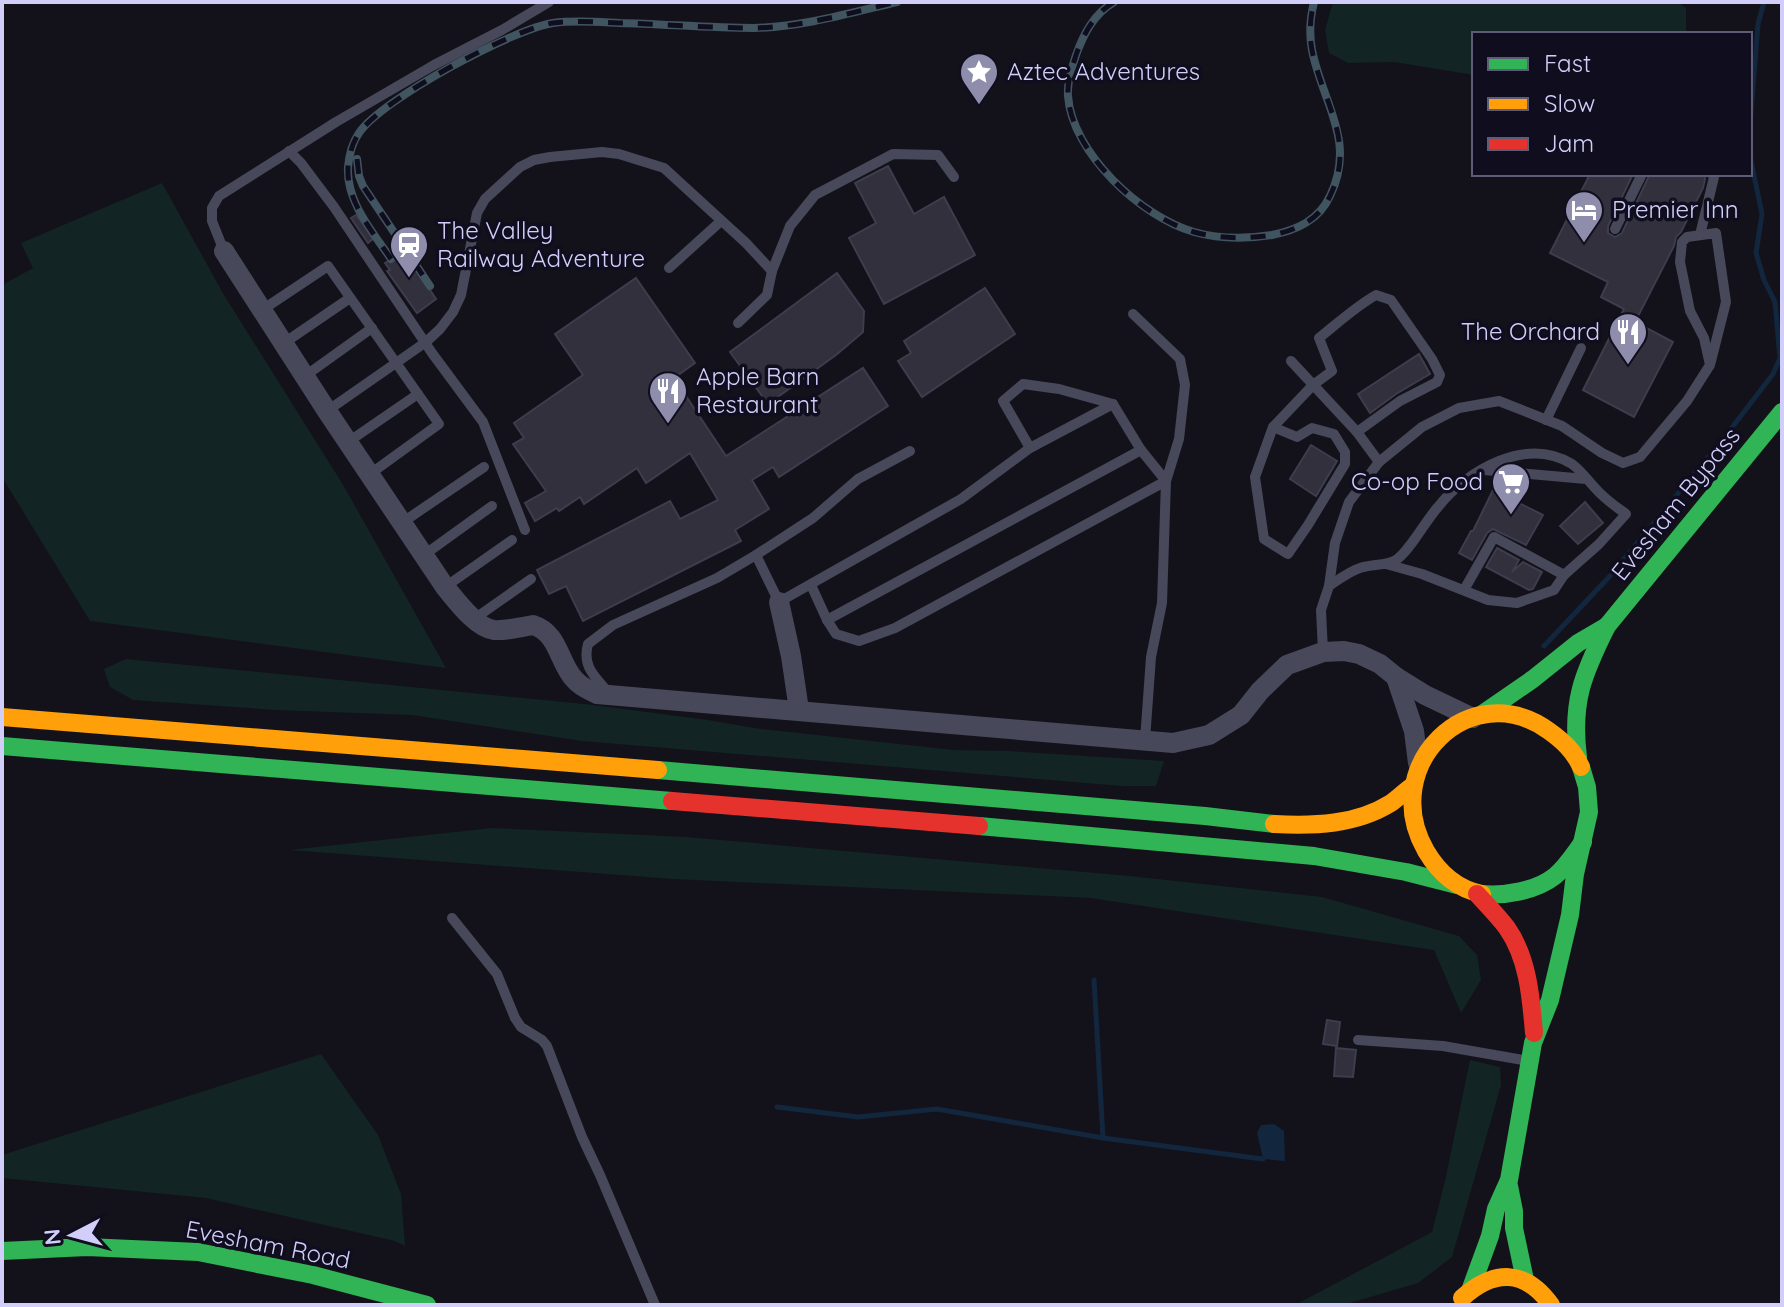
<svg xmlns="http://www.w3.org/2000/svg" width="1784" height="1307" font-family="Quicksand,sans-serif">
	<rect width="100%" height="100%" fill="#13121a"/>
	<g fill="#122424">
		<path d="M1333,2H1678L1686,8V34H1474V75L1394,62L1348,63L1329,53L1325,30Z"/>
		<path d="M162,183L224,295L345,488L446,668L90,621L2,477V285L33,268L21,243Z"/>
		<path d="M126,659L585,704L708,720L761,729L954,750L1008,751L1164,761L1156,786H1122L582,741L412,715L276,710L133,700L110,687L104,669Z"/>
		<path d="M492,828L686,837L1130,876L1322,897L1459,936L1477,955L1481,980L1461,1013L1434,950L1091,898L673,879L289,850Z"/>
		<path d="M321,1054L378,1135L401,1194L405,1246L395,1241L206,1198L2,1178V1155Z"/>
		<path d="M1470,1060L1500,1067L1501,1085L1452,1257L1418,1283L1343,1305H1295L1432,1232L1445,1181Z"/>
	</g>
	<path fill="#12263e" d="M1274,1124L1284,1131L1285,1161L1263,1159L1257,1133L1261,1125Z"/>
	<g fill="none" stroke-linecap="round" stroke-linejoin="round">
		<g stroke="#12263e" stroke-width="5">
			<path d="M1750,125L1758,24L1764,2"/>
			<path d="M1544,646L1609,577L1724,438L1773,374L1780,358L1775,302L1764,280L1756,253L1762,214L1750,156"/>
			<path d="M1094,980L1103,1138"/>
			<path d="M777,1107L858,1117L937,1109L1103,1138L1263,1159"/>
		</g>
	</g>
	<g fill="#31303c" stroke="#3e3c4d" stroke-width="2">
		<path d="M888,166L914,214L944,197L975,255L884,304L849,238L876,223L855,183Z"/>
		<path d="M1590,174H1633L1608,226V233L1615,237L1622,233L1650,174H1704L1705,179L1703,188L1681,232L1676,237L1674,246L1635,322L1673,342L1634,417L1583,390L1624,309L1601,297L1608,282L1550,253Z"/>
		<path d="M356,215L374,238L368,243L351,218Z"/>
		<path d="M404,251L436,299L417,313L387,271L390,270L385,263Z"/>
		<path d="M837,273L864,311L863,332L836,355L768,404L730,352Z"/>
		<path d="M636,278L695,363L674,378L726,456L863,368L888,406L779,477L773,467L752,480L769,509L735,530L741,541L583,621L566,586L549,594L537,570L670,501L680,519L718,500L690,453L646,483L637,468L584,504L580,497L559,511L557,508L535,521L525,503L546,491L513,444L524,438L514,423L583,375L555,334Z"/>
		<path d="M985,288L1015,334L922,397L898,361L911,353L904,341Z"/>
		<path d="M1419,354L1430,374L1396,394L1370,413L1358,394Z"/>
		<path d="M1311,445L1337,461L1316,496L1290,479Z"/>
		<path d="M1493,490L1543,515L1526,545L1493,529L1487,533L1472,560L1459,553L1471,531H1473Z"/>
		<path d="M1585,502L1603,523L1578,544L1560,526Z"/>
		<path d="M1497,548L1519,560L1512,572L1523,562L1542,572L1533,589L1529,590L1486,567Z"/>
		<path d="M1327,1020L1340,1022L1337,1046L1323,1044Z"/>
		<path d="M1336,1048L1356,1050L1353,1077L1334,1076Z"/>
	</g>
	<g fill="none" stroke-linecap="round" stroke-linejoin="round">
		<g stroke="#47485a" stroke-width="10">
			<path d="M289,151L301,163L334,207L432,353L483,422L525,530"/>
			<path d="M1615,229L1642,174"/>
			<path d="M1700,235L1714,177L1712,174"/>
			<path d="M224,251L212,221V208L219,196L336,122L434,65L502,30L549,2"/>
			<path d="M669,268L721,221"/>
			<path d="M262,310L328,266L439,424L370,474"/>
			<path d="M1133,314L1180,359L1185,385L1179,439L1166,481L1162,603L1151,657L1145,740"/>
			<path d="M738,323L767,295L772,271L790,226L815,195L893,154L938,155L954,177"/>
			<path d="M284,343L350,298"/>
			<path d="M1291,361L1357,432L1379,462"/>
			<path d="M305,376L372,328"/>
			<path d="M327,411L426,342L440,329L453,312L461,295L477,213L485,199L520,167L534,160L550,157L602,152L619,154L664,168L746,243L772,271"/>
			<path d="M1546,420L1581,348"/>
			<path d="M1273,427L1297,437L1312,428L1334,434L1345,452V464L1308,525L1288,554L1264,539L1255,477L1273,427L1313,385L1332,371L1319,338C1338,323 1355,307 1376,295L1391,300L1432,359L1440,375L1437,382L1400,401L1357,432"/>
			<path d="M348,442L418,394"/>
			<path d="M1030,448L1003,401L1023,384L1059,389L1113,404"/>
			<path d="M1484,470L1586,479"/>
			<path d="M403,522L484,467"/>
			<path d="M424,555L492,506"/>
			<path d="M756,555L779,602L961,499L1030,448L1113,404L1141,450L827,620L811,585"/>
			<path d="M1329,586C1338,580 1350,571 1360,568C1372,564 1386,566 1396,560C1409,552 1426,520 1438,507C1467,470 1526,436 1572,464C1583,472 1592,486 1602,495C1609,502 1618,508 1626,514L1599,544L1564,575L1554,590L1517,603L1488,600L1422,574L1386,564"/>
			<path d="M445,587L512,540"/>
			<path d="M1464,590L1494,537L1564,575"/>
			<path d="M474,619L531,579"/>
			<path d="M827,620L836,634L859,641L895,628L1166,481L1141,450"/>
			<path d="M1323,652L1321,610L1329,586L1335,543L1349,502L1379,462L1422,427L1459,408L1499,401L1562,426L1602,453L1623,463L1640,457L1687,401L1710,365L1726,302L1716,233L1687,237L1682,242L1680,262L1690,311L1704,338L1710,365"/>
			<path d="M608,692C594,676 582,666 588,644L613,625L717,578L756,555L813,518L858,479L910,451"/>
			<path d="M452,918L497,974L515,1018L521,1027L542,1040L547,1046L582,1137L600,1175L655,1305"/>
			<path d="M1358,1040L1443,1046L1523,1060"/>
		</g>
		<g stroke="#47485a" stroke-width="20">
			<path d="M224,251L327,411L445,587C456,600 476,628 494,630C506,631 521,627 533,625C559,633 559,664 575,680C581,687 589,690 597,694L1173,743L1209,735L1241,715L1260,691L1287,665L1323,652L1344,651L1359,654L1380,664L1396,677L1425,695L1473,718"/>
			<path d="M779,602L791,656L799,710"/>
			<path d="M1396,677L1414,731L1418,763"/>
		</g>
		<g stroke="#30b455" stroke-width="18">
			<path d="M1481,715L1533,679L1578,643L1607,626"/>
			<path d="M2,746L672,801"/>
			<path d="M1578,757C1571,702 1583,674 1607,626L1782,412"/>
			<path d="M658,770L1205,816L1274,824"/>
			<path d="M979,826L1314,856L1406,872L1457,885"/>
			<path d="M1482,894C1505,896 1536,891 1555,876C1566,867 1574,854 1583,842"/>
			<path d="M1509,1186L1514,1211V1228L1525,1280"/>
			<path d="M2,1251L87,1247L198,1252L313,1275L427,1305"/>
			<path d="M1471,1288L1490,1236L1496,1209L1509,1180L1533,1043L1550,1000L1570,915L1575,874L1589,812L1587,787L1581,767"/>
		</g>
		<g stroke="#ff9f0a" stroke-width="18">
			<path d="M2,717L658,770"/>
			<path d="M1274,824C1314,826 1356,825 1391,803C1398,798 1404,792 1411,787"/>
			<path d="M1482,894C1457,889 1439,873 1426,851C1377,766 1470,674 1549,731C1563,741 1574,751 1581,767"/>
			<path d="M1462,1298C1494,1269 1525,1269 1551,1305"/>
		</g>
		<g stroke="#e5322d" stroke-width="18">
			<path d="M672,801L979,826"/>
			<path d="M1477,894C1487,905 1498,916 1507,928C1528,958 1531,997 1534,1033"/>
		</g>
		<g stroke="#415561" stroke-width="8">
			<g id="rail">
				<path d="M1114,2C1094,14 1084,33 1076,55C1072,68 1067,82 1068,96C1072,153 1141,217 1194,232C1219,239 1247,239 1272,235C1297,230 1319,220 1330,196C1357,141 1322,102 1312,50C1309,34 1310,18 1314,2"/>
				<path d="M357,159L359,176L363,186L430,286"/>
				<path d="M391,259C373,232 346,202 348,167C349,156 352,143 359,133C382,99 513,29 553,23C575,20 598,22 620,23C664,24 709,28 754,28C802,27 850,13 897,2"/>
			</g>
		</g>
		<use href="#rail" stroke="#100e1e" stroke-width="5" stroke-dasharray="15" stroke-linecap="butt"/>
	</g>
	<defs>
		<g id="sight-pin" transform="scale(2)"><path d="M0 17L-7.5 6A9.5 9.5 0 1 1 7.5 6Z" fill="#8e8dac" stroke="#100e1e"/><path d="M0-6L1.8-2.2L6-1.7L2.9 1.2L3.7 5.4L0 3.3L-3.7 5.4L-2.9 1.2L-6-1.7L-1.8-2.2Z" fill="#fff"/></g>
		<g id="hotel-pin" transform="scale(2)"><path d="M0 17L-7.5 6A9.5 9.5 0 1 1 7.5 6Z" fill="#8e8dac" stroke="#100e1e"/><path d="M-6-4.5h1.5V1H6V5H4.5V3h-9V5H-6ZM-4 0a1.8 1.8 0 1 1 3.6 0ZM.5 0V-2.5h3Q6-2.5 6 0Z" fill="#fff"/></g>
		<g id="station-pin" transform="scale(2)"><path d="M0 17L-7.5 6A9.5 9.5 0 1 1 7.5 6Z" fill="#8e8dac" stroke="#100e1e"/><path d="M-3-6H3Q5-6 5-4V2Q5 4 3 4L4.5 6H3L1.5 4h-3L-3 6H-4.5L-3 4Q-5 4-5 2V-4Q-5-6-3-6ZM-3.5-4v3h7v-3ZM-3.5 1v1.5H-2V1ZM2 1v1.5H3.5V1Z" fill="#fff"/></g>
		<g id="restaurant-pin" transform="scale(2)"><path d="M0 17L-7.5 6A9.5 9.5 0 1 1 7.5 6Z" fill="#8e8dac" stroke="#100e1e"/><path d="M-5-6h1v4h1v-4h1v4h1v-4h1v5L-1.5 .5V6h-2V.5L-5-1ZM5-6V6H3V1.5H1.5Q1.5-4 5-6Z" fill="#fff"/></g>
		<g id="supermarket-pin" transform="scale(2)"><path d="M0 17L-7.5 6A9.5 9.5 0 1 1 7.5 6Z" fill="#8e8dac" stroke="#100e1e"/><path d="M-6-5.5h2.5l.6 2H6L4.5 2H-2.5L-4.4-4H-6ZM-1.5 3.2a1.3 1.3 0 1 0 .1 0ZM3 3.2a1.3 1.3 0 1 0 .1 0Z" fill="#fff"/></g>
	</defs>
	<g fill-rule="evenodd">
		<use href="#sight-pin" x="979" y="72"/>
		<use href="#hotel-pin" x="1584" y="210"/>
		<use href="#station-pin" x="409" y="245"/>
		<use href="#restaurant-pin" x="1628" y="332"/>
		<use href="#restaurant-pin" x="668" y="391"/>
		<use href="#supermarket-pin" x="1511" y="482"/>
	</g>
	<g text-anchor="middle" stroke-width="7" stroke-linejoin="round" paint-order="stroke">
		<g font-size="24" fill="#d1cffa" stroke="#100e1e" text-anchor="start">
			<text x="1007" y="80">Aztec Adventures</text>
			<text x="1612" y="218">Premier Inn</text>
			<text x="437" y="239">The Valley<tspan x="437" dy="28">Railway Adventure</tspan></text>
			<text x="1600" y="340" text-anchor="end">The Orchard</text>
			<text x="696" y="385">Apple Barn<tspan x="696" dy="28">Restaurant</tspan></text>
			<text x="1483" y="490" text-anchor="end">Co-op Food</text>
		</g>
		<g font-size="24" fill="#d1cffa" stroke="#100e1e">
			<text transform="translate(1676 504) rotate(-51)" y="8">Evesham Bypass</text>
			<text transform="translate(268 1245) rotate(11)" y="8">Evesham Road</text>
		</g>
	</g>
	<rect width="1784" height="1307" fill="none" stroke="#d1cffa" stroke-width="8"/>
	<rect x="1472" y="32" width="280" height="144" fill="#100e1e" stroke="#5d5b76" stroke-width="2"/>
	<rect x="1488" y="58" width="40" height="12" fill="#30b455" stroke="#5d5b76" stroke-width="2"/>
	<text x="1544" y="72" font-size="24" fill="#d1cffa">Fast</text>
	<rect x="1488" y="98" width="40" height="12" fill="#ff9f0a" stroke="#5d5b76" stroke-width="2"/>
	<text x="1544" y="112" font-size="24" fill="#d1cffa">Slow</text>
	<rect x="1488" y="138" width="40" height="12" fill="#e5322d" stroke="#5d5b76" stroke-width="2"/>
	<text x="1544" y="152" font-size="24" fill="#d1cffa">Jam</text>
	<g transform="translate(72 1235) rotate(264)" stroke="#100e1e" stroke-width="6" paint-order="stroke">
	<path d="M0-6L14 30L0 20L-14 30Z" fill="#d1cffa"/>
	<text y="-12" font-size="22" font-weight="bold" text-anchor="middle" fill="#d1cffa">N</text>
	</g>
</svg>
